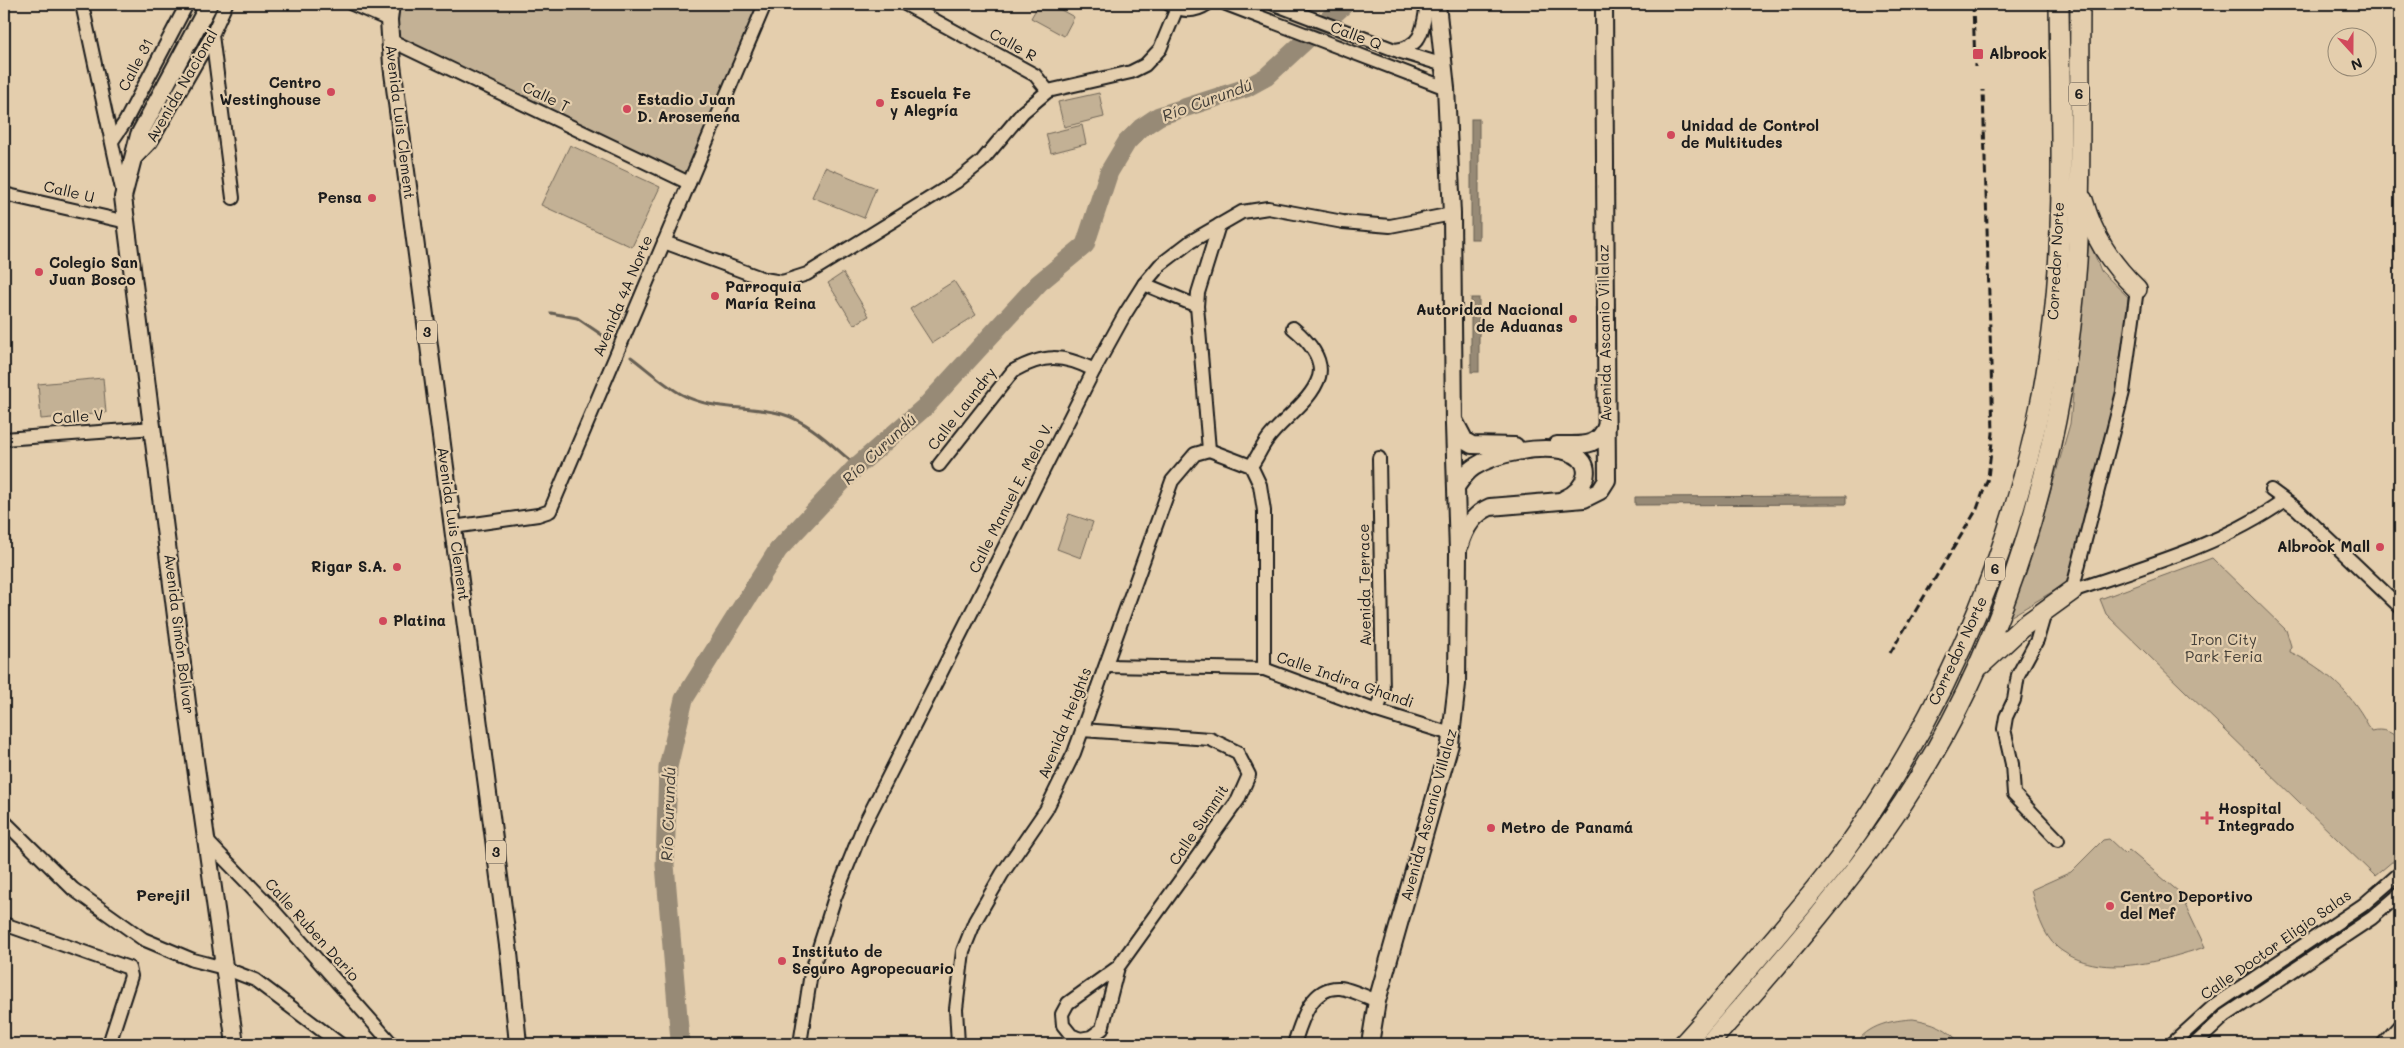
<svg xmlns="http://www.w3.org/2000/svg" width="2404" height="1048" font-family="Mali,sans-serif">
	<rect width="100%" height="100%" fill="#e4cead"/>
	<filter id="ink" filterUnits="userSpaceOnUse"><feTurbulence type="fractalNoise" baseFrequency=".02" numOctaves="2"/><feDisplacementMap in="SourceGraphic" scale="10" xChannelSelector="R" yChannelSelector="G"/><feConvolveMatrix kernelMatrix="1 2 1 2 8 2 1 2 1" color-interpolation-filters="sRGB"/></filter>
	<g filter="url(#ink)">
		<g fill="#c3b195" stroke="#706658">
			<path d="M391,4H765L689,183L390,40Z"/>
			<path d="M1039,4H1050L1074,17L1064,36L1031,18Z"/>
			<path d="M1099,93L1104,117L1064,127L1058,102Z"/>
			<path d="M1082,125L1086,144L1051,153L1046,134Z"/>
			<path d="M570,145L660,187L632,247L541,205Z"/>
			<path d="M825,167L876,188L864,218L812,197Z"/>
			<path d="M2089,240L2101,271L2128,297L2118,388L2097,477L2067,583L2008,618L2047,504L2070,424Z"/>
			<path d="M843,273L869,316L854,325L828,283Z"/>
			<path d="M954,281L976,315L932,343L910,309Z"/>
			<path d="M103,378L106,413L41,419L38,384Z"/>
			<path d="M1069,514L1093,522L1081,558L1057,549Z"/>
			<path d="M2212,558L2286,630L2291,646L2290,652C2325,668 2355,696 2371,731C2383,728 2392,732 2400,740V855L2375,876L2106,614L2100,599Z"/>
			<path d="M2109,839L2125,854L2129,850L2179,892L2205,947C2160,961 2100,981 2058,948C2042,935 2036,909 2031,890L2071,872L2103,840Z"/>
			<path d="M1913,1019C1932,1022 1949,1028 1960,1044H1856C1867,1025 1893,1020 1913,1019Z"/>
		</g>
		<g fill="#978a76" stroke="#665e52">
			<rect x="1471" y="119" width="8" height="120"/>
			<rect x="1471" y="298" width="8" height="74"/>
			<path d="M1846,496V504L1635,505V497Z"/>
		</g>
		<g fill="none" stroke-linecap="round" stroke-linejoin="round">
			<g stroke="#665e52" stroke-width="3">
				<path d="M551,313L577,318L608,339"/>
				<path d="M631,357C647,369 663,384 681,394C711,411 749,405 782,414C811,422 834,448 857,466"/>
			</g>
			<path stroke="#978a76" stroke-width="19" d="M678,1044L680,1040L665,865L668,767L684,699L753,589L778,550L857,466L926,406L1039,283L1085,245L1109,172L1127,142L1141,128L1159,116L1246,88L1266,77L1345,4"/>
			<g stroke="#1c1c1c" stroke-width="16">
				<g id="minor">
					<path d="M82,4L123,194"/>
					<path d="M352,4L389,20"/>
					<path d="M905,4L1035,75L1048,91"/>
					<path d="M1169,4C1182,12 1195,12 1207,4"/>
					<path d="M1226,4L1446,88"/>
					<path d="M1274,4L1395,50C1423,47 1423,28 1427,4"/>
					<path d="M212,35L233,198"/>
					<path d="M390,40L689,183"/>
					<path d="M1398,51L1444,65"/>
					<path d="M112,141L125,122L187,4"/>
					<path d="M132,162L151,142L212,35L226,4"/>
					<path d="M4,194L127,222"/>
					<path d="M664,242L764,279L782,282L807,274L956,182L981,162L1023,112L1048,91L1131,72L1145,65L1160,49L1177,8"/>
					<path d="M1144,284L1197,306"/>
					<path d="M4,439L154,428"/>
					<path d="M1209,450L1251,466L1260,485L1264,511V669"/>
					<path d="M1209,450L1197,306L1198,293L1219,225"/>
					<path d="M939,465L1013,371C1044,354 1062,354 1094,370"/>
					<path d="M1251,466C1257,458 1261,448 1267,440C1282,419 1311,402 1319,377C1324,358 1306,339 1293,328"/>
					<path d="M2271,490L2297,509L2400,607"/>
					<path d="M453,527L538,515L550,511L765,4"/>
					<path d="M2072,591L2123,392L2137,289"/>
					<path d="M2072,591C2145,566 2220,546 2284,501"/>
					<path d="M2046,609L2037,640L2018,675L2014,700L2006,717L2004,729L2012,764L2014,794L2058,840"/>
					<path d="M1106,666L1264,669L1377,711L1451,734"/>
					<path d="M1377,711L1383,694L1379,458"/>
					<path d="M1082,730L1210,739L1237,752L1249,775L1238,800L1118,967L1068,1003L1062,1014L1063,1025L1071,1035L1080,1039L1091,1037L1102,1029L1118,967"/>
					<path d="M4,821L73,889L143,939L193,960L224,968L255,980L340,1044"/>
					<path d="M206,840L267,903L392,1044"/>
					<path d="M4,924L129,968L131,976L109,1044"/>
					<path d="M800,1044L811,973L835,897L864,825L1094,370L1125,314L1144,284L1160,265L1190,242L1242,212L1268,208L1343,222L1390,226L1452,214"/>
					<path d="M958,1044L956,1009L963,951L975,921L1002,874L1046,810L1074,753L1172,481L1195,454L1209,450"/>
					<path d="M1294,1044C1301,1023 1310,986 1340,988C1351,989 1366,997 1377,1001"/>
					<path d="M2172,1044L2216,1004L2363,905L2400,873"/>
					<path d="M2195,1044L2225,1016L2372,918L2400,894"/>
					<path d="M2383,1044L2400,1025"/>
				</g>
			</g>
			<g stroke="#1c1c1c" stroke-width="20">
				<g id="major">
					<path d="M209,4L139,135L123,197L188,711L235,1044"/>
					<path d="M391,4L389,20L392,65L509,953L518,1044"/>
					<path d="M1455,422L1465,441L1472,445L1515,446"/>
					<path d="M1557,445C1579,444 1597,450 1607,425"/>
					<path d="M1456,487C1461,480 1466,472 1474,467C1496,453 1543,444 1568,452C1597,461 1587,490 1564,499"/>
					<path d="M1460,545C1465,528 1473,514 1490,507L1584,499L1600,491L1607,480L1604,4"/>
					<path d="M1370,1044L1377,1001L1450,744L1457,684L1458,552L1454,425L1452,214L1446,88L1437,4"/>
				</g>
			</g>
			<g stroke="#1c1c1c" stroke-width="22">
				<g id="highway">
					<path d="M2083,200C2093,236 2110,263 2137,289"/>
					<path d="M1981,665L2021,628L2072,591"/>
					<path d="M1683,1044C1704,1022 1723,998 1743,975C1776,937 1809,899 1839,859C1951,704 2028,522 2052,332C2066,224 2060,112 2059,4"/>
					<path d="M1709,1044C1777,966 1846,889 1903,803C2008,644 2064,451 2077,262C2082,176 2079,90 2080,4"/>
				</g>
			</g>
			<use href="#minor" stroke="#e4cead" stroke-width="12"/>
			<use href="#major" stroke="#e4cead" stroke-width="16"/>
			<use href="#highway" stroke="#e4cead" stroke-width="19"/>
			<g stroke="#1c1c1c" stroke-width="3" stroke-dasharray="8 4" stroke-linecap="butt">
				<path d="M1973,4L1975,67"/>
				<path d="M1890,653L1977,509L1988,478L1993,433L1983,90"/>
			</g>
		</g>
	</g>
	<g fill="#d1495b" stroke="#e4cead" stroke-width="2">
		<rect x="1972" y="48" width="12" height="12" rx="2.5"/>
		<circle cx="331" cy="92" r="5"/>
		<circle cx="880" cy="103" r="5"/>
		<circle cx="627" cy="109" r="5"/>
		<circle cx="1671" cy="135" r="5"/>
		<circle cx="372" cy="198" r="5"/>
		<circle cx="39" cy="272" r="5"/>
		<circle cx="715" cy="296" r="5"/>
		<circle cx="1573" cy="319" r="5"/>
		<circle cx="2380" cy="547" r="5"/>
		<circle cx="397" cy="567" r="5"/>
		<circle cx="383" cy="621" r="5"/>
		<path d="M2204.5 810.5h5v5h5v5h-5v5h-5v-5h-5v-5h5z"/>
		<circle cx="1491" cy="828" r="5"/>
		<circle cx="2110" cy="906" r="5"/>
		<circle cx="782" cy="961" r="5"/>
	</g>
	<g text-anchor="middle" stroke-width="4.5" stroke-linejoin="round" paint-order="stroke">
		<g fill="#e4cead" stroke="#585148" stroke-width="1">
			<rect x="2069" y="82.5" width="20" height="23" rx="4"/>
			<rect x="417" y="320.5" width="20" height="23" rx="4"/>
			<rect x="1985" y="557.5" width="20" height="23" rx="4"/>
			<rect x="486" y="840.5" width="20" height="23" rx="4"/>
		</g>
		<g font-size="14" font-weight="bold" fill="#1c1c1c">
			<text x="2079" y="99">6</text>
			<text x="427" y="337">3</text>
			<text x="1995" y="574">6</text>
			<text x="496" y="857">3</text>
		</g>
		<g font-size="15" fill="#1c1c1c" stroke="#e4cead">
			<text transform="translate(1356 36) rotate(21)" y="5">Calle Q</text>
			<text transform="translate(1013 45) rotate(29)" y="5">Calle R</text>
			<text transform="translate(136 65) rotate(-62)" y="5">Calle 31</text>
			<text transform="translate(182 86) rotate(-60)" y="5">Avenida Nacional</text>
			<text transform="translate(546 97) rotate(26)" y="5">Calle T</text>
			<text transform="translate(400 122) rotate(83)" y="5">Avenida Luis Clement</text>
			<text transform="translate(69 192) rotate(13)" y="5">Calle U</text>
			<text transform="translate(2056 261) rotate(-87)" y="5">Corredor Norte</text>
			<text transform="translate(623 296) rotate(-67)" y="5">Avenida 4A Norte</text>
			<text transform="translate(1605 333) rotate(-91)" y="5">Avenida Ascanio Villalaz</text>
			<text transform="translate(962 409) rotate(-52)" y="5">Calle Laundry</text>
			<text transform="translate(78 417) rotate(-4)" y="5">Calle V</text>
			<text transform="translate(1011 498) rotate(-63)" y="5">Calle Manuel E. Melo V.</text>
			<text transform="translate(453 524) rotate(82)" y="5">Avenida Luis Clement</text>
			<text transform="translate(1365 585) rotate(-91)" y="5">Avenida Terrace</text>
			<text transform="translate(179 634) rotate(83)" y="5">Avenida Simón Bolívar</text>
			<text transform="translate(1958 651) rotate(-65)" y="5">Corredor Norte</text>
			<text transform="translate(1345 680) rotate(19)" y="5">Calle Indira Ghandi</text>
			<text transform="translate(1065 723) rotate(-68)" y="5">Avenida Heights</text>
			<text transform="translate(1429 815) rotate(-75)" y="5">Avenida Ascanio Villalaz</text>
			<text transform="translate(1199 825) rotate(-56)" y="5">Calle Summit</text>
			<text transform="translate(312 930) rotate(48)" y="5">Calle Ruben Dario</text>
			<text transform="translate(2276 945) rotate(-35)" y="5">Calle Doctor Eligio Salas</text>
		</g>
		<g font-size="15" font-weight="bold" fill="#1c1c1c" stroke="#e4cead" text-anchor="start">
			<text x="1989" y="59">Albrook</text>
			<text x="321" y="88" text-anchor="end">Centro<tspan x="321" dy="17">Westinghouse</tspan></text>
			<text x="890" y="99">Escuela Fe<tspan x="890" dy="17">y Alegría</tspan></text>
			<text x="637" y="105">Estadio Juan<tspan x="637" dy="17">D. Arosemena</tspan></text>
			<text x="1681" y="131">Unidad de Control<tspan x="1681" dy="17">de Multitudes</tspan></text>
			<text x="362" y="203" text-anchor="end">Pensa</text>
			<text x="49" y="268">Colegio San<tspan x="49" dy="17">Juan Bosco</tspan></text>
			<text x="725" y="292">Parroquia<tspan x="725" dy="17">María Reina</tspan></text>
			<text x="1563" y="315" text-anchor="end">Autoridad Nacional<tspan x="1563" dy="17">de Aduanas</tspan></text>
			<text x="2370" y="552" text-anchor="end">Albrook Mall</text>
			<text x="387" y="572" text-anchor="end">Rigar S.A.</text>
			<text x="393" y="626">Platina</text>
			<text x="2218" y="814">Hospital<tspan x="2218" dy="17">Integrado</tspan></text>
			<text x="1501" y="833">Metro de Panamá</text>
			<text x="2120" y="902">Centro Deportivo<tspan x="2120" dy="17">del Mef</tspan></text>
			<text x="792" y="957">Instituto de<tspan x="792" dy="17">Seguro Agropecuario</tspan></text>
		</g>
		<g font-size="15" fill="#46413a" stroke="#e4cead">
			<text x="2224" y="645">Iron City<tspan x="2224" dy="17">Park Feria</tspan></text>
		</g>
		<g font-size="16" font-style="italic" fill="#413d37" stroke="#e4cead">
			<text transform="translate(1207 100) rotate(-20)" y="6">Río Curundú</text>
			<text transform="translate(879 449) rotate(-43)" y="6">Río Curundú</text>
			<text transform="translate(668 814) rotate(-88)" y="6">Río Curundú</text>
		</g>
		<g font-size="16" font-weight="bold" fill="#1c1c1c" stroke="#e4cead">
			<text x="163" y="901">Perejil</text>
		</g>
	</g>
	<rect width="2404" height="1048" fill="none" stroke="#e4cead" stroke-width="20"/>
	<rect x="10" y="10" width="2384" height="1028" fill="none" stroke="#1c1c1c" stroke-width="2" filter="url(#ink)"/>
	<g transform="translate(2352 52) rotate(159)"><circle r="24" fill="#e4cead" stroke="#948773"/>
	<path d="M0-4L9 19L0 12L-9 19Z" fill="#d1495b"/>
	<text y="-8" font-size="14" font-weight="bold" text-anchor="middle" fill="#1c1c1c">N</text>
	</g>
</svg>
